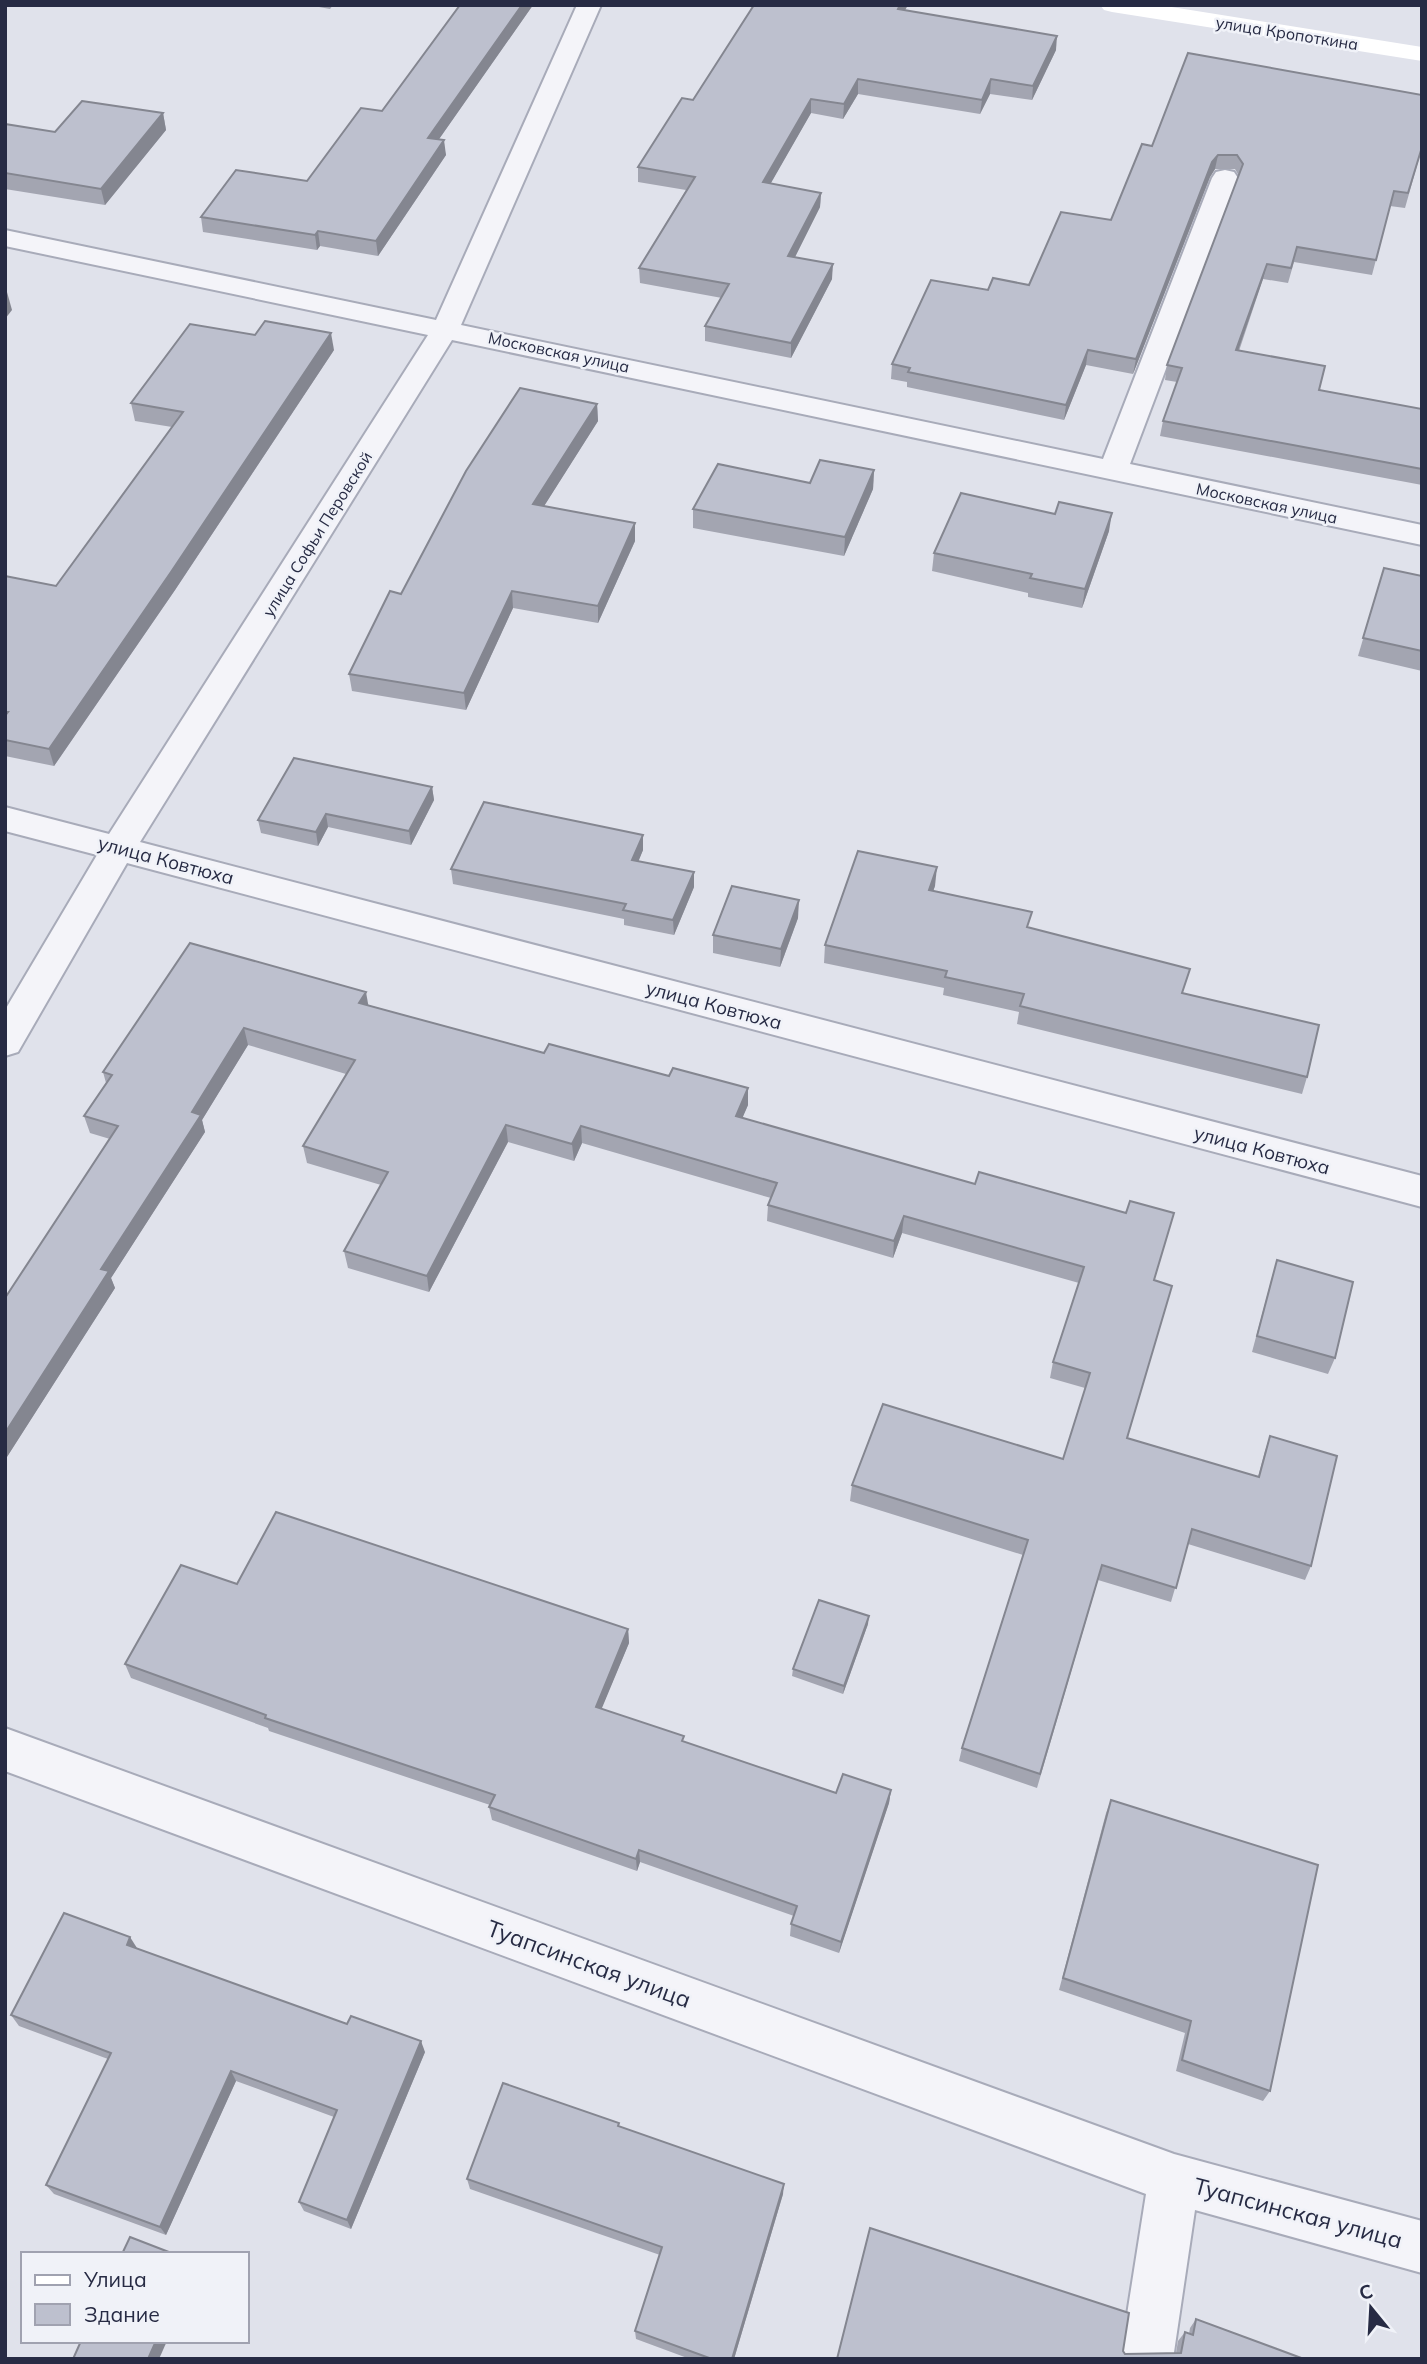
<svg xmlns="http://www.w3.org/2000/svg" width="1427" height="2364" font-family="Mulish,sans-serif">
	<rect width="100%" height="100%" fill="#e0e2eb"/>
	<g fill="none" stroke-linecap="round" stroke-linejoin="round">
		<g stroke="#a8abb9" stroke-width="4">
			<g id="street">
				<path d="M577,5H601L461,325L1103,459L1212,178L1216,172L1225,170L1234,172L1238,178L1130,464L1422,525V545L452,340L140,842L1422,1176V1207L127,863L18,1052L5,1056V1010L97,855L5,831V807L109,834L428,335L5,246V230L436,320Z"/>
				<path d="M5,1728L1174,2154L1422,2221V2273L1195,2210L1173,2359H1120L1146,2194L5,1771Z"/>
			</g>
		</g>
		<use href="#street" fill="#f4f4f9" fill-rule="evenodd"/>
		<path fill="#fff" fill-rule="evenodd" d="M1100,5H1159L1422,47V61L1112,12L1104,10Z"/>
	</g>
	<g fill="#a3a5b1">
		<path d="M308,5H333L330,9Z"/>
		<path d="M460,5H533L439,139L446,155L378,256L320,246L317,250L203,232L201,217L307,181L382,111Z"/>
		<path d="M905,10L1056,50L1032,100L990,94L980,114L858,94L843,119L811,113L770,184L821,193L820,207L795,257L832,279L791,358L705,341V326L722,298L640,283L639,268L686,190L638,182V167L693,100Z"/>
		<path d="M163,113L166,130L105,205L5,189V124L55,132Z"/>
		<path d="M1152,146L1422,148L1405,208L1390,206L1372,275L1294,262L1288,283L1263,279L1239,351L1319,390L1422,409V485L1160,436L1163,421L1177,382L1165,380L1167,365L1239,176L1235,169H1215L1210,177L1133,374L1086,365L1064,420L907,387V382L891,379L892,364L988,290L1029,285L1111,220Z"/>
		<path d="M334,350L175,590L54,766L5,756V576L56,586L172,427L135,421L131,403Z"/>
		<path d="M597,404L598,421L544,506L635,523V541L598,623L513,608L466,710L352,691L349,674L401,594Z"/>
		<path d="M874,470L873,489L844,556L693,528V509Z"/>
		<path d="M1109,531L1082,608L1028,597V593L932,571L934,553Z"/>
		<path d="M1384,568L1422,576V671L1358,656Z"/>
		<path d="M432,787L434,800L411,845L328,827L318,846L261,833L258,820Z"/>
		<path d="M643,850L638,861L694,887L674,935L624,925V919L453,884L451,869Z"/>
		<path d="M935,886L933,891L1029,928L1183,994L1307,1077L1302,1094L1017,1024L1019,1012L943,995L944,988L824,963L825,945Z"/>
		<path d="M798,918L780,967L713,953V935Z"/>
		<path d="M190,943L368,1005L544,1053L748,1105L742,1118L975,1184L1169,1229L1154,1281L1128,1438L1258,1477L1265,1451L1270,1436L1311,1566L1305,1580L1188,1544L1171,1602L1098,1580L1037,1788L959,1761L962,1748L1023,1555L850,1501L852,1485L1063,1459L1085,1388L1050,1378L1053,1362L1079,1283L902,1233L893,1258L767,1221L768,1205L771,1198L582,1143L574,1161L508,1142L429,1292L348,1268L344,1251L381,1185L307,1163L303,1146L346,1074L248,1045L202,1120L205,1132L111,1278L115,1288L5,1460L110,1139L90,1133L84,1116L106,1083L103,1072Z"/>
		<path d="M1277,1260L1335,1358L1328,1374L1252,1352L1272,1277Z"/>
		<path d="M237,1584L628,1629L629,1643L601,1709L684,1742L836,1793L891,1790L889,1803L839,1953L790,1936L791,1924L794,1916L640,1862L637,1871L492,1820L489,1807L490,1805L269,1731L268,1728L131,1678L125,1664Z"/>
		<path d="M868,1624L843,1694L792,1676L793,1669Z"/>
		<path d="M1111,1800L1270,2091L1263,2101L1176,2071L1185,2033L1059,1990L1106,1813Z"/>
		<path d="M137,1949L425,2052L351,2229L304,2211L299,2202L334,2117L236,2081L166,2235L54,2194L46,2185L108,2059L19,2026L11,2015Z"/>
		<path d="M620,2127L783,2194L734,2359H690L636,2339L635,2331L660,2255L470,2189L467,2179Z"/>
		<path d="M1196,2319L1304,2359H837L1123,2351L1125,2354L1176,2353L1178,2341L1185,2332L1189,2334L1190,2328Z"/>
	</g>
	<g fill="#848690">
		<path d="M522,5H533L430,152L428,138Z"/>
		<path d="M900,5H908L898,23V9Z"/>
		<path d="M1057,36L1056,50L1032,100L1033,86Z"/>
		<path d="M858,79V94L843,119L844,104Z"/>
		<path d="M991,79L990,94L980,114L982,100Z"/>
		<path d="M811,99V113L763,197V182Z"/>
		<path d="M163,113L166,130L105,205L101,189Z"/>
		<path d="M444,140L446,155L378,256L376,241Z"/>
		<path d="M1218,155L1215,169L1210,177L1133,374L1136,359L1212,162Z"/>
		<path d="M821,193L820,207L788,271V256Z"/>
		<path d="M318,231L320,246L317,250L315,235Z"/>
		<path d="M833,264L832,279L791,358V343Z"/>
		<path d="M1267,264L1263,279L1233,365L1236,350Z"/>
		<path d="M7,292L12,310L5,319V294Z"/>
		<path d="M331,333L334,350L175,590L54,766L49,749Z"/>
		<path d="M1088,350L1086,365L1064,420L1066,405Z"/>
		<path d="M597,404L598,421L534,522L533,504Z"/>
		<path d="M874,470L873,489L844,556L845,537Z"/>
		<path d="M1112,513L1109,531L1082,608L1085,589Z"/>
		<path d="M635,523V541L598,623V606Z"/>
		<path d="M512,591L513,608L466,710L464,693Z"/>
		<path d="M432,787L434,800L411,845L409,831Z"/>
		<path d="M326,814L328,827L318,846L316,832Z"/>
		<path d="M643,835V850L633,875L632,860Z"/>
		<path d="M937,867L935,886L927,908L929,890Z"/>
		<path d="M694,872V887L674,935L673,920Z"/>
		<path d="M799,900L798,918L780,967L781,949Z"/>
		<path d="M366,992L369,1009L359,1003Z"/>
		<path d="M244,1028L248,1045L202,1120L205,1132L111,1278L115,1288L5,1460V1433L192,1112Z"/>
		<path d="M748,1088V1105L736,1133V1116Z"/>
		<path d="M506,1125L508,1142L429,1292L427,1276Z"/>
		<path d="M581,1126L582,1143L574,1161L572,1144Z"/>
		<path d="M904,1216L902,1233L893,1258L894,1241Z"/>
		<path d="M869,1616L868,1624L843,1694L844,1686Z"/>
		<path d="M628,1629L629,1643L597,1720L596,1707Z"/>
		<path d="M891,1790L889,1803L839,1953L841,1942Z"/>
		<path d="M639,1850L640,1862L637,1871L636,1859Z"/>
		<path d="M130,1937L137,1948L127,1945Z"/>
		<path d="M421,2041L425,2052L351,2229L347,2220Z"/>
		<path d="M231,2071L236,2081L166,2235L160,2227Z"/>
		<path d="M784,2184L783,2194L734,2359H732Z"/>
		<path d="M156,2341H167L159,2359H148Z"/>
	</g>
	<g fill="#bdc0ce" stroke="#848690" stroke-width="2">
		<path d="M460,5H522L428,138L444,140L376,241L318,231L315,235L201,217L236,170L307,181L361,108L382,111Z"/>
		<path d="M754,5H900L898,9L1057,36L1033,86L991,79L982,100L858,79L844,104L811,99L763,182L821,193L788,256L833,264L791,343L705,326L729,284L639,268L695,177L638,167L682,98L693,100Z"/>
		<path d="M1188,53L1422,95V147L1408,193L1394,191L1376,260L1297,247L1291,268L1267,264L1236,350L1325,366L1319,390L1422,409V469L1163,421L1182,368L1167,365L1243,164L1237,155H1218L1212,162L1136,359L1088,350L1066,405L908,372L910,368L892,364L931,280L988,290L993,278L1029,285L1061,212L1111,220L1142,144L1152,146Z"/>
		<path d="M82,101L163,113L101,189L5,173V124L55,132Z"/>
		<path d="M265,321L331,333L171,572L49,749L5,740V716L8,712H5V576L56,586L183,412L131,403L190,324L255,335Z"/>
		<path d="M520,388L597,404L533,504L635,523L598,606L512,591L464,693L349,674L390,591L401,594L466,471Z"/>
		<path d="M820,460L874,470L845,537L693,509L718,464L810,483Z"/>
		<path d="M961,493L1055,514L1059,502L1112,513L1085,589L1030,578L1032,574L934,553Z"/>
		<path d="M1384,568L1422,576V651L1363,638Z"/>
		<path d="M294,758L432,787L409,831L326,814L316,832L258,820Z"/>
		<path d="M484,802L643,835L632,860L694,872L673,920L623,910L626,904L451,869Z"/>
		<path d="M858,851L937,867L929,890L1032,912L1027,927L1190,969L1182,993L1319,1025L1307,1077L1020,1006L1024,994L945,977L947,971L825,945Z"/>
		<path d="M732,886L799,900L781,949L713,935Z"/>
		<path d="M190,943L366,992L359,1003L544,1053L549,1044L669,1076L673,1068L748,1088L736,1116L975,1184L979,1172L1126,1213L1130,1201L1174,1213L1154,1280L1172,1286L1127,1438L1259,1477L1270,1436L1337,1456L1311,1566L1192,1529L1176,1588L1102,1565L1040,1774L962,1748L1028,1540L852,1485L883,1404L1063,1459L1090,1373L1053,1362L1084,1267L904,1216L894,1241L768,1205L777,1183L581,1126L572,1144L506,1125L427,1276L344,1251L388,1172L303,1146L355,1060L244,1028L192,1112L201,1115L101,1269L109,1271L5,1433V1298L118,1126L84,1116L112,1075L103,1072Z"/>
		<path d="M1277,1260L1353,1282L1335,1358L1257,1336Z"/>
		<path d="M276,1512L628,1629L596,1707L684,1736L682,1741L836,1793L843,1774L891,1790L841,1942L791,1924L797,1906L639,1850L636,1859L489,1807L495,1795L265,1718L266,1715L125,1664L181,1565L237,1584Z"/>
		<path d="M819,1600L869,1616L844,1686L793,1669Z"/>
		<path d="M1111,1800L1318,1865L1270,2091L1182,2060L1191,2021L1063,1978Z"/>
		<path d="M64,1913L130,1937L127,1945L347,2024L351,2016L421,2041L347,2220L299,2202L337,2110L231,2071L160,2227L46,2185L111,2053L11,2015Z"/>
		<path d="M503,2083L619,2123L618,2126L784,2184L732,2359H712L635,2331L662,2247L467,2179Z"/>
		<path d="M870,2228L1129,2313L1123,2351L1125,2354L1181,2353L1185,2332L1193,2335L1196,2319L1304,2359H837Z"/>
		<path d="M130,2237L174,2254H122Z"/>
		<path d="M81,2341H156L148,2359H73Z"/>
	</g>
	<g text-anchor="middle" stroke-width="5" stroke-linejoin="round" paint-order="stroke">
		<g font-size="16" fill="#272b44" stroke="#f0f2f8">
			<text transform="translate(1287 33) rotate(9)" y="6">улица Кропоткина</text>
			<text transform="translate(559 352) rotate(12)" y="6">Московская улица</text>
			<text transform="translate(1267 503) rotate(12)" y="6">Московская улица</text>
			<text transform="translate(317 534) rotate(-58)" y="6">улица Софьи Перовской</text>
		</g>
		<g font-size="19" fill="#272b44" stroke="#f0f2f8">
			<text transform="translate(166 860) rotate(15)" y="7">улица Ковтюха</text>
			<text transform="translate(714 1005) rotate(15)" y="7">улица Ковтюха</text>
			<text transform="translate(1262 1150) rotate(15)" y="7">улица Ковтюха</text>
		</g>
		<g font-size="23" fill="#272b44" stroke="#f0f2f8">
			<text transform="translate(589 1964) rotate(20)" y="8">Туапсинская улица</text>
			<text transform="translate(1298 2213) rotate(15)" y="8">Туапсинская улица</text>
		</g>
	</g>
	<rect width="1427" height="2364" fill="none" stroke="#272b44" stroke-width="14"/>
	<rect x="21" y="2252" width="228" height="91" fill="#f0f2f8" stroke="#a0a2b0" stroke-width="2"/>
	<rect x="35" y="2275" width="35" height="10" fill="#ffffff" stroke="#a0a2b0" stroke-width="2"/>
	<text x="84" y="2287" font-size="21" fill="#272b44">Улица</text>
	<rect x="35" y="2304" width="35" height="21" fill="#bdc0ce" stroke="#a0a2b0" stroke-width="2"/>
	<text x="84" y="2322" font-size="21" fill="#272b44">Здание</text>
	<g transform="translate(1371 2308) rotate(342)" stroke="#f0f2f8" stroke-width="5" paint-order="stroke">
	<path d="M0-5L12 26L0 18L-12 26Z" fill="#272b44"/>
	<text y="-10" font-size="19" font-weight="bold" text-anchor="middle" fill="#272b44">С</text>
	</g>
</svg>
